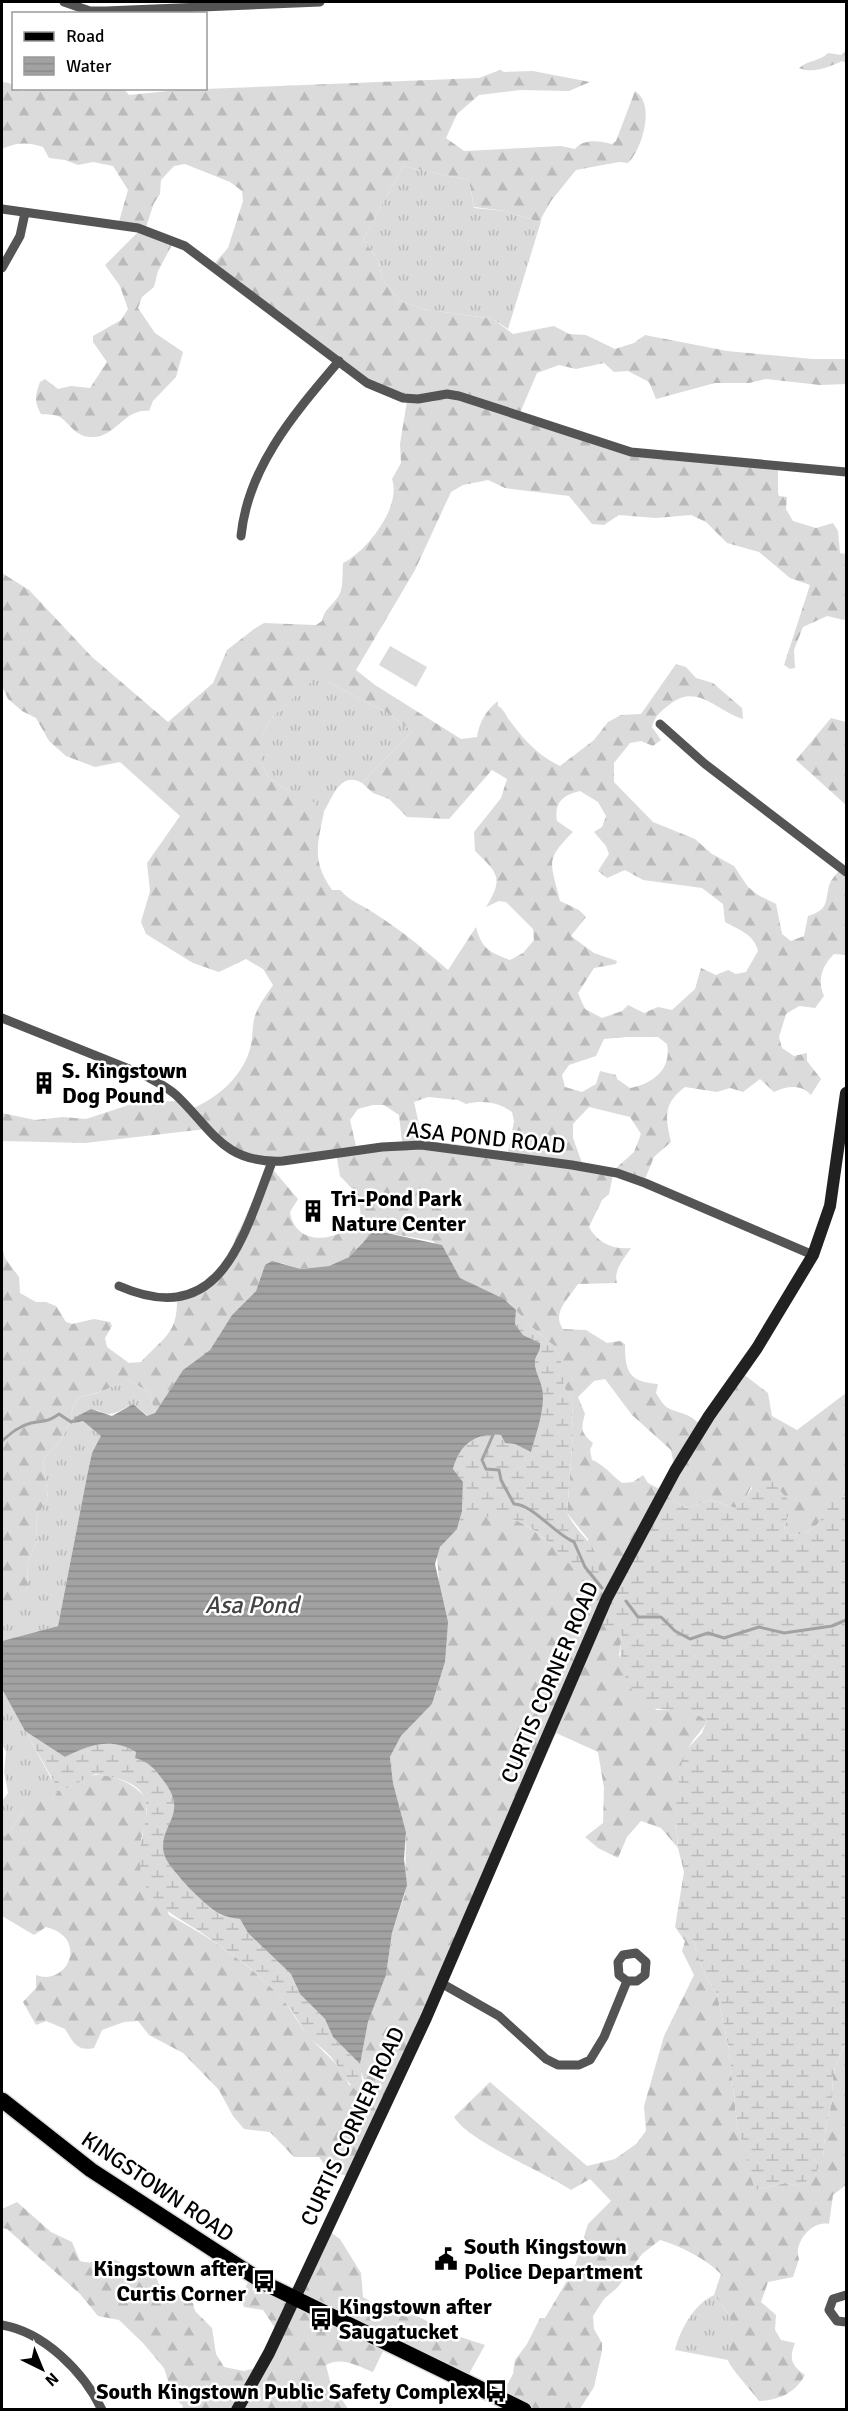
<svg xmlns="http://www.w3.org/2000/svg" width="848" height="2411" font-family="Signika,sans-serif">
	<defs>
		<pattern id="grass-tufts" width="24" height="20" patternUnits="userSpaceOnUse" patternTransform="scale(1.5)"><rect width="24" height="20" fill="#dbdbdb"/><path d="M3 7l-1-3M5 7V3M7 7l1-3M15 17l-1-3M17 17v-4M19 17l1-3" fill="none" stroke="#bababa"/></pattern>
		<pattern id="forest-firs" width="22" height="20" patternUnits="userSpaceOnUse" patternTransform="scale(1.5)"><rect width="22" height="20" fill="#dbdbdb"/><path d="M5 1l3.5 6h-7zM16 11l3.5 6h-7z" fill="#bababa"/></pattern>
		<pattern id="wetland-marsh" width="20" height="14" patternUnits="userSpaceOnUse" patternTransform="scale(1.5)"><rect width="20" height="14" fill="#dbdbdb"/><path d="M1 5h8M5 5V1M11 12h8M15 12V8" fill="none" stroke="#bababa"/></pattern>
		<pattern id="water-rules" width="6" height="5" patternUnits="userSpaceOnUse" patternTransform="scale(1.5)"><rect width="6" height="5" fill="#a2a2a2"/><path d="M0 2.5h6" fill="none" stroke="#8a8a8a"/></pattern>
	</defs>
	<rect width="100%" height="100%" fill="#fff"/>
	<g fill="url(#grass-tufts)">
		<path d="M403,166L469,180L474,208L506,211L539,222L542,218L508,329L493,319L423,309L399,300L382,279L379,262L363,239Z"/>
		<path d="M319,674L329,683L386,712L412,731L362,783C340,770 332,799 323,813L305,795L285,789L268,777L261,763V738L273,716Z"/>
		<path d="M127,1379L149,1392L155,1413L148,1416L133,1404C118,1411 111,1419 97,1410L83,1421L102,1436L92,1453L87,1476L58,1626L2,1641V1601L18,1599L28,1587L27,1565L37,1541L36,1517L48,1498L43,1459C53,1450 62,1441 67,1428C72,1416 70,1407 80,1397C92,1396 116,1386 127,1379Z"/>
		<path d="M2,1689L51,1778L61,1787L52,1800L23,1812L2,1841V1801L8,1793L4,1772L6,1752L2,1743Z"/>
		<path d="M714,2295C737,2320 734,2328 728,2360L675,2350C680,2330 694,2304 714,2295Z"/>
	</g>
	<g fill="url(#forest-firs)" fill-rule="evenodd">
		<path d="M846,50V63L842,61C830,67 812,74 799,68C808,60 819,62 828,53L841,55Z"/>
		<path d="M500,70L504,72L533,71L590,82L569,91L520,90L479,95L457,114L446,138L464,151L561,146L575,149C584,138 599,141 612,144L616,141L635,91C656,104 642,149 628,163L619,162L576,170L551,201L539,222L506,211L474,207L469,180L403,166L363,239L379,262L382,279L399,300L423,309L493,319L513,334L554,326L569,334L586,335L615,349L634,343L645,335L727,351L813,359H846V384L820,385L766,379L749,383H715L656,399L649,382L628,371L614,372L604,363L576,369L559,365L537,373L519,415L605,445L778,467V493L779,496L787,497L786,509L793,521L816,528L833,523L838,531L840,553L846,554V618L844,620L827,616L803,627L794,650L795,668L790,669L784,665L810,585L790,578L759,552L727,543L706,522L691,515L656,518L619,515L604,525L592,524L569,496L505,488L488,480L463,485L451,492L415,570L356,670L375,685L461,739L477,737C479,723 486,710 498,701V706C505,710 505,715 510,721C523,739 540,757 560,766L594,740L608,722L621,715L641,714L676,664L686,667L696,678L713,683L742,708L743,719C716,711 697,682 669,705C660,712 655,716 652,727L661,740L653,746L641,741L630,743L614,763V782L653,822L695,839L712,854L734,866L748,887L758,895L776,904L782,934L791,941L804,936L808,916C831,909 824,900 830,883C832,879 836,874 839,871L846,872V955L834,954C822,966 817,980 824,996L815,1008L799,1006L786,1014L779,1037L782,1048L794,1056L807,1053V1061L821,1079L811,1095C801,1084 787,1086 774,1092L760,1079L743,1092L730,1088L717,1092L685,1087C663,1104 665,1116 671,1142L654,1157L645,1179L614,1170L609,1194L602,1200L589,1227C597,1243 614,1250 631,1248C624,1259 613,1270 617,1283L578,1284C569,1298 551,1313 563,1329L586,1330L607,1343L620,1341L625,1344C625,1372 629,1382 658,1384L656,1393C667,1412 669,1408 687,1415C692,1417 698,1423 703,1426L742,1373L768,1393L772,1416L797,1430L846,1393V1496C825,1500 826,1522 809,1531C804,1534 796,1534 790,1536L784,1529L788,1516L751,1487L744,1501L735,1508L711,1500L686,1508L666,1496L622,1635L619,1655L656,1710C678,1709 688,1706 707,1721C702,1732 691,1740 687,1751C675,1783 675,1815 678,1848L661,1828L641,1821L627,1837L618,1858L598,1848L585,1837L603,1823L604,1788L598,1752L556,1733L429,2020L351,2177L329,2171L319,2157H294L270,2132L244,2129L233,2116L219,2090L183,2053L149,2035L138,2021L124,2022L102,2030L94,2048C76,2052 73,2041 65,2029L46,2021L36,2025L23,2002L36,1988V1975C67,1987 90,1938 46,1927L34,1935L2,1916V1841L23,1812L45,1798L52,1800L61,1787C72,1790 76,1780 86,1777C105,1770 136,1783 146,1799V1823L141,1839L169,1915C211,1938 252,1965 284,2001C293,2012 299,2025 308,2035C323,2053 340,2063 349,2085L368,2088L359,2068L361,2057L368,2022L386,1975L392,1933L405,1894L406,1832L393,1783L390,1757L401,1736L432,1704L445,1662L437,1555C442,1541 450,1533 463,1524C513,1493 558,1551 589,1585L588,1539L567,1513L573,1433L572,1401L564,1387L561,1364L553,1345L528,1324L509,1303L460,1278L433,1241L382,1232L362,1243L349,1257L329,1266L301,1269L281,1263L265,1265L256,1291L232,1315L210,1350L183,1370L155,1413L149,1392L127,1379C120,1385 90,1396 80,1397C70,1407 72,1416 67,1428C62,1441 53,1450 43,1459L48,1498L36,1517L37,1541L27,1565L28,1587L18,1600L2,1601V1246L5,1258L19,1277L20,1293L36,1302H46L56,1306L66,1322L72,1324L94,1319L110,1322L112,1326L105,1338L107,1347L129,1363L141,1362C165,1335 178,1335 177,1295L208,1281L224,1264L269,1165L298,1199L290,1212C296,1250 343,1241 361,1217L358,1195L340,1176L336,1153L286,1159L243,1154L206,1129L85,1143L2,1141V1113L35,1120L63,1117L86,1119L138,1102L179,1101L189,1110C217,1099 244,1076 251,1045C253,1035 252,1022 256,1013C260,1003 267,994 273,985L263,969L246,959L219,972L193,963L146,934L141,922L150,891L147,863L180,816L120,762L95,767L66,756L49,741L36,718L22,711L8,699L2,686V573L29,590L92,657L168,722L213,683L227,650L254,629L264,623L316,625L322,621C324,609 332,606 338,597C344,588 342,574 343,563C366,552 402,507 392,479L401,463L400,444L407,401L384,393L213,265L228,248L243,201L242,191L230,182L185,164L174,166L161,180L160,194L154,203L146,227L173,243L158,271L154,287L142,297L138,308L155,333L183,352L176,377L153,401L149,411C124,408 115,439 91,437C76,437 70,424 60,417C55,414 47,415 41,414C34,402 35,395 40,382L45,379L58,389L71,386L90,388L107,362L93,342V336L121,320L128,309L120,286L105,265L140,230L118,225L128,190L113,166L93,162L78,165L65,160L49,158L43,147C28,142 17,142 2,149V82L9,83L21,91L37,88H123L129,95L178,90L479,78ZM319,675L329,683L386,712L412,731L362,783L373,793L389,799L407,817L449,819L492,770L507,779L501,798L474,832L475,851C498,873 504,878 486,907L499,901L506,902L533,929L534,940L523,953L510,960C489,952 482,949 476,927L448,970C424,949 401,930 374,913C361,904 351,902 340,890H332C312,862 317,845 324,812L305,794L285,789L268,777L261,763V738L273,716ZM580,791L598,802L606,816L602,827L594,832L606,846L609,854L598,871L607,878L625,870L643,880L702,888L723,904L725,922C739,930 754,934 758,951L746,972L736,974L728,970L716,975L701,968L695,989L672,1010L658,1007L644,1013L628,1005L622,1011L602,1018L585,1009L578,993L594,968L616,964L617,961L594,953L571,936L586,917L579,910L560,901C551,862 544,861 573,832L557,821C554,803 562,795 580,791ZM627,1037H658L667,1044C672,1069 653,1084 630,1088L617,1079L616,1075L600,1071L596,1084L582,1092L565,1087L562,1075L569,1065L596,1056L604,1039ZM428,1097L458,1100L466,1104C483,1100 498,1102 512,1112L514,1121L508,1152L441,1142H423L414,1102ZM373,1105H384L399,1115L402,1142L356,1146L350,1120L358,1109ZM589,1107L630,1117L641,1134L634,1152L615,1169L582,1163L573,1138V1124ZM605,1379L632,1415L671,1450L675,1471L663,1491L648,1483L643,1475L633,1482L622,1483C613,1476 602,1463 592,1460L590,1450L593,1443C580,1432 581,1429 585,1414L578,1397L594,1381Z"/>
		<path d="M831,718L846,722V805L796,760Z"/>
		<path d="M675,1927L693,1940L702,1969L717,1994L728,2044L737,2123L757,2190L785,2183L799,2186L823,2157L826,2124L832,2102L833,2073L846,2042V2185L833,2195L829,2224C811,2220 793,2244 799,2259L793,2277L768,2282L761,2302L776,2315L775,2330L781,2340L795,2343C789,2358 791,2366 805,2375C795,2393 780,2400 759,2401C753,2392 729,2367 728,2360C727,2356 730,2350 730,2346C735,2321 731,2314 714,2295L721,2274C706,2259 681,2246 660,2240L642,2254L617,2288L604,2299L593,2316L594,2329L602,2343V2351L594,2387L580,2409H520L500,2398L513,2374L515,2360L527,2344L540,2318H545L574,2269L588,2224L611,2201L590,2179L571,2190C545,2172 469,2142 454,2117L490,2082L587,2166L615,2159L636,2144L646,2131L644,2106L664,2036L694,1975L682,1951L685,1941Z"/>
		<path d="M17,2202L51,2232L72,2242L80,2261C95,2265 95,2259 107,2259C120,2258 132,2270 141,2277L154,2272L159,2284L193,2303L195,2311L212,2328L216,2354L224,2367L244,2371L263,2366L279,2334L263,2310L244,2307L241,2297L250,2278L291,2297L329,2231L340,2239L361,2273L363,2297L382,2308L416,2315L448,2333L485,2345L465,2381L386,2345L373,2372C358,2366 341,2356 326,2365L330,2381L348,2409H182L183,2406L173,2397L164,2368L143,2343L119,2320L98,2316L80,2294L7,2229L2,2228V2209Z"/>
	</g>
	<g fill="url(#wetland-marsh)">
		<path d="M516,1310L528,1324L553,1345L562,1364L564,1387L572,1401L573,1433L567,1513C583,1544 607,1545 596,1589C584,1582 575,1570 566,1560C533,1525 503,1500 457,1529L462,1511L463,1482L453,1469C460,1445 475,1433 501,1435L505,1443L516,1444L531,1452C536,1432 542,1413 542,1392C542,1381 534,1372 535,1360C537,1353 541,1351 540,1343L523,1335L515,1324Z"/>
		<path d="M759,1481L773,1482L789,1501L788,1516L784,1529L790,1536C796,1534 804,1534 809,1531C826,1522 825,1499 846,1496V2042L833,2073L832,2102L826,2124L823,2158L815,2175L799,2186L785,2183L757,2190L753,2184L737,2123L728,2044L717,1994L702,1969L693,1940L675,1927L684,1872L678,1848L675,1805L682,1761L687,1749L702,1733L707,1721C684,1702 668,1714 643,1706C625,1682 617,1666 622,1635L599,1623L666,1496L686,1508L711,1500L735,1508C746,1500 749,1489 759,1481Z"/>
		<path d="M25,1731L65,1757C90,1745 110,1737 136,1752L135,1758L149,1762L173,1792L175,1812L166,1835L164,1853L177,1875L220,1915L240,1919L248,1933L291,1974L300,1994L325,2019L333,2037L360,2064L362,2080L368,2088L365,2096C347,2087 343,2071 330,2056C324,2049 316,2044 310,2038C303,2030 298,2020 292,2011C283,1999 272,1988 261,1978C242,1960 220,1946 199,1931C179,1918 152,1906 143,1880C126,1831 185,1786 95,1774L65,1789L56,1785Z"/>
	</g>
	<path fill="#dbdbdb" d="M390,646L427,667L416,687L379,665Z"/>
	<path fill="url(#water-rules)" d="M382,1232L442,1245L460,1278L504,1299L516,1310L515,1324L523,1335L540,1343C541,1351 537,1353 535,1360C534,1370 540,1378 542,1388C546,1408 536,1433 531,1452L515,1444L505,1443L501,1435C475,1433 460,1444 453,1469L463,1482L462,1511L457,1529L440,1547L435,1564L448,1622L445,1662L432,1704L401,1736L390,1757L393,1783L406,1832L404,1859L407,1885L392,1933L386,1975L368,2022L360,2064L333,2037L325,2019L300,1994L291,1974L248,1933L240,1919C234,1918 227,1917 222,1915C208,1909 168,1869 164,1854C157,1825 191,1815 163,1780C154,1768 149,1762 135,1758L136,1752C110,1737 90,1745 65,1757L25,1731L2,1689V1641L58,1626L87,1476L92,1453L101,1436L83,1421L74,1423V1418L91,1409L112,1416L133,1404L147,1416L155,1413L183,1370L210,1350L232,1315L256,1291L265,1265L272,1261L301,1269L329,1266L349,1257L372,1233Z"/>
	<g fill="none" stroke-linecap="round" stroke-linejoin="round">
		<g stroke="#a2a2a2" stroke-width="3">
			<path d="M493,1435L482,1460L486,1469L499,1470L501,1480L514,1504C534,1505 553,1533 574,1542L585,1567L602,1588"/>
			<path d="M2,1441C11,1433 19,1426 31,1423C45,1420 46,1423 59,1414L71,1422L76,1420"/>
			<path d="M626,1601L638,1617H661L675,1631L690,1639L708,1633L724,1638L759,1627L784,1633L832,1626L846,1620"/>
		</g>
		<g stroke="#dbdbdb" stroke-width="18">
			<path id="primary" d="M2,2100L91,2170L266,2284L524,2410"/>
		</g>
		<g stroke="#545454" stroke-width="9">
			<path d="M64,2L90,11H106L320,2"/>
			<path d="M2,209L138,228L185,246L367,383L403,398L418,399L447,394L459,396L631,452L846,472"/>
			<path d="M2,268L20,236L25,213"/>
			<path d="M241,536C248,466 295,413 339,361"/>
			<path d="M660,724L705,764L846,872"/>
			<path d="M2,1018L144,1075C155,1081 166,1086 176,1095C212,1129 223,1164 283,1161L382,1147L421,1145L572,1165L617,1173L645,1183L813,1255"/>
			<path d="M119,1286C222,1331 243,1236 272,1162"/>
			<path d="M441,1983L499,2016L546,2059L558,2065H579L590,2060L604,2037L627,1981H637L645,1975L646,1962L636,1953L623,1955L618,1962L619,1975L627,1981"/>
			<path d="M846,2295L833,2299L829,2310L837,2321L846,2322"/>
			<path d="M2,2325C44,2332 84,2372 102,2410"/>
		</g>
		<path stroke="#212121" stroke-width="12" d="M237,2410L269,2353L426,2018L607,1598L675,1471L709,1416L757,1348L813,1255L830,1206L846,1093"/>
		<use href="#primary" stroke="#000" stroke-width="15"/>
	</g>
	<defs>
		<g id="building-bare" transform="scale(1.8)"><path d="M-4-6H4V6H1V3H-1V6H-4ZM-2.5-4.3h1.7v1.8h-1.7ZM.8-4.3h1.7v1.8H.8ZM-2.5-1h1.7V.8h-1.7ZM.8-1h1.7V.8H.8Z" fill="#000" stroke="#fff" stroke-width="2.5" paint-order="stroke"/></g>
		<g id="civic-bare" transform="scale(1.8)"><path d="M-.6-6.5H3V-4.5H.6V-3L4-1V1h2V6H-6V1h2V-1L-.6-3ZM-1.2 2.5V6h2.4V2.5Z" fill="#000" stroke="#fff" stroke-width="2.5" paint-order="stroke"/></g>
		<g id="bus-bare" transform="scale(1.8)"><path d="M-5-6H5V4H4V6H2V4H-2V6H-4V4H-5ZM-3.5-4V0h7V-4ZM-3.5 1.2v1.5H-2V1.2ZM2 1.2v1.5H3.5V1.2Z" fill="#000" stroke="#fff" stroke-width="2.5" paint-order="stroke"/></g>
	</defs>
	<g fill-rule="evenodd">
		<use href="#building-bare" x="44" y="1083"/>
		<use href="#building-bare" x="313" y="1211"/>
		<use href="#civic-bare" x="446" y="2259"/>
		<use href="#bus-bare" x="264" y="2281"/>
		<use href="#bus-bare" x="321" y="2319"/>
		<use href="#bus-bare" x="496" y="2391"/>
	</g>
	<g text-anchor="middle" stroke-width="5" stroke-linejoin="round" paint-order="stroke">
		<g font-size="22" font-weight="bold" fill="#000" stroke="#fff" text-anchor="start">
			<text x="62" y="1078">S. Kingstown<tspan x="62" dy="25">Dog Pound</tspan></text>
			<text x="331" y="1206">Tri-Pond Park<tspan x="331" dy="25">Nature Center</tspan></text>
			<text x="464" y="2254">South Kingstown<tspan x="464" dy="25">Police Department</tspan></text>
			<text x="246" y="2276" text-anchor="end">Kingstown after<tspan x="246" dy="25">Curtis Corner</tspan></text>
			<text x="339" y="2314">Kingstown after<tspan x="339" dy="25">Saugatucket</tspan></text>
			<text x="478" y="2399" text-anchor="end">South Kingstown Public Safety Complex</text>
		</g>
		<g font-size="22" fill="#000" stroke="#fff">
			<text transform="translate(486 1137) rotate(6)" y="8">ASA POND ROAD</text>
			<text transform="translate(549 1682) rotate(-67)" y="8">CURTIS CORNER ROAD</text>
			<text transform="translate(352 2126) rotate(-65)" y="8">CURTIS CORNER ROAD</text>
			<text transform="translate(158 2186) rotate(34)" y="8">KINGSTOWN ROAD</text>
		</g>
		<g font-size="24" font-style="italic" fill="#434343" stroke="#fff">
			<text x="252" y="1613">Asa Pond</text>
		</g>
	</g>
	<rect width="848" height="2411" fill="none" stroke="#000000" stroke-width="6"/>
	<rect x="12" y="12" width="195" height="78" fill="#ffffff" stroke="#999999" stroke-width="1.5"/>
	<rect x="24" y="32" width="30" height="9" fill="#000000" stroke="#999999" stroke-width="1.5"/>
	<text x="66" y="42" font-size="18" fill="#000000">Road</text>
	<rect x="24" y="57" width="30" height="18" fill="url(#water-rules)" stroke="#999999" stroke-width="1.5"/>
	<text x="66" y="72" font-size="18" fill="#000000">Water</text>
	<g transform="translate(42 2369) rotate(137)" stroke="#ffffff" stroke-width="4.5" paint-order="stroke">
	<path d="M0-4.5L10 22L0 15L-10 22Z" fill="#000000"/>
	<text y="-9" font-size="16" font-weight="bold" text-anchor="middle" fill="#000000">N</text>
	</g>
</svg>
